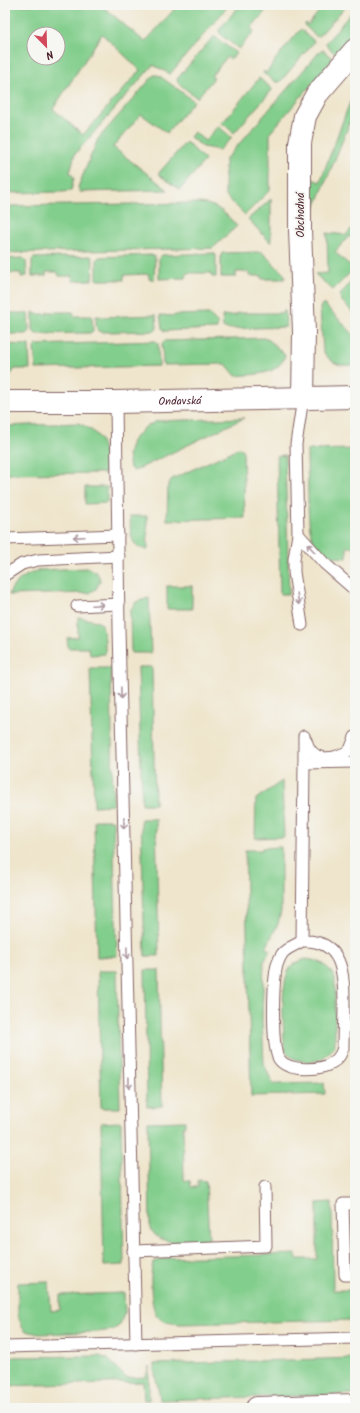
<svg xmlns="http://www.w3.org/2000/svg" width="360" height="1413" font-family="Kalam,sans-serif">
	<rect width="100%" height="100%" fill="#f6f6f2"/>
	<filter id="ink" filterUnits="userSpaceOnUse"><feTurbulence type="fractalNoise" baseFrequency=".025" numOctaves="2"/><feDisplacementMap in="SourceGraphic" scale="8" xChannelSelector="R" yChannelSelector="G"/><feConvolveMatrix kernelMatrix="1 2 1 2 8 2 1 2 1" color-interpolation-filters="sRGB"/></filter>
	<filter id="wash" filterUnits="userSpaceOnUse"><feTurbulence type="fractalNoise" baseFrequency=".012" numOctaves="4" result="noise"/><feDisplacementMap in="SourceGraphic" scale="16" xChannelSelector="R" yChannelSelector="G"/><feGaussianBlur stdDeviation="0.9" result="paint"/><feColorMatrix in="noise" values="0 0 0 0 0 0 0 0 0 0 0 0 0 0 0 0 0 1.4 0 .05"/><feComposite in="paint" operator="in"/></filter>
	<g filter="url(#wash)">
		<rect width="100%" height="100%" fill="#efe5cc"/>
		<g fill="#82ce8c" stroke="#66765c" fill-rule="evenodd">
			<path d="M5,5H101L145,42L178,5H229L170,74L153,65L75,154L70,172L74,178L71,191L62,192L5,193ZM34,34H58V58H34ZM102,34L140,70L83,135L53,109Z"/>
			<path d="M240,5H276L277,6L272,12L268,8L251,28L254,31L239,49L221,35L219,30Z"/>
			<path d="M324,5H347L320,35L317,37L304,25L306,23L308,25Z"/>
			<path d="M355,8V33L336,55L327,46L326,43Z"/>
			<path d="M301,29L313,40L314,42L280,82H276L263,73L264,71L266,73L275,62L274,61Z"/>
			<path d="M215,37L236,53L231,59L227,57L211,76L214,78L197,98L178,83L177,79L212,38Z"/>
			<path d="M321,50H323L333,59L270,133V190L245,215L225,195V160Z"/>
			<path d="M154,75H158L161,77L194,101L167,133L141,114L113,147L168,190L80,192L78,187L98,139Z"/>
			<path d="M259,78L272,89V90L234,133L221,122L223,120L224,121Z"/>
			<path d="M355,93V110L315,208L308,204L310,178L320,182L350,102Z"/>
			<path d="M218,126L231,137V139L219,150L203,147L190,137L194,132L205,141Z"/>
			<path d="M186,142L205,160L180,190L158,174Z"/>
			<path d="M271,199V243L248,219Z"/>
			<path d="M198,203C217,204 224,212 237,226L213,248L5,253V206Z"/>
			<path d="M354,226L355,227V241L349,236L335,252L354,269L333,290L315,274L328,273L327,233L346,235Z"/>
			<path d="M262,252L285,275V279H262V276H249V272H236V277H221V256L222,253Z"/>
			<path d="M214,253L216,255V277H212L211,273H187L186,278L159,279V258L162,255Z"/>
			<path d="M151,255L154,256L155,259L154,279H149V274L124,275V280H97V259L99,257Z"/>
			<path d="M91,256L93,259L92,280L73,281L72,276H59L58,272H46V276H32V260L34,258Z"/>
			<path d="M23,258L26,261L27,276L21,277V273H5V259Z"/>
			<path d="M355,277V315L341,300L340,295Z"/>
			<path d="M322,304L326,306L355,336V365C340,366 332,365 323,351L320,308Z"/>
			<path d="M284,311H285L286,327L227,329L223,327L222,316L237,315V313H281Z"/>
			<path d="M33,312H34L35,314H48V312H73L74,316H92L93,331L90,333L36,334L33,331Z"/>
			<path d="M5,313H28L29,330L27,334H5Z"/>
			<path d="M209,314L218,323L217,329L164,331L162,328L160,315L174,316L175,315Z"/>
			<path d="M156,315L157,328L155,331L102,332L98,331L96,326V316H100V317Z"/>
			<path d="M267,338L285,355C279,376 254,374 236,376L226,364L163,365L162,344L164,341Z"/>
			<path d="M155,341L158,343L159,366L36,369L34,348L36,345Z"/>
			<path d="M5,344L29,345L30,369H15L5,382Z"/>
			<path d="M244,418L134,471L130,468L128,455L132,441L144,428L157,421Z"/>
			<path d="M78,423C104,433 105,448 106,473L5,474V426Z"/>
			<path d="M239,448L242,449L243,452L245,518L167,520L168,484L172,479Z"/>
			<path d="M355,449V547H347V558C308,557 309,531 308,499C308,483 307,467 307,450Z"/>
			<path d="M285,455L289,594H280L277,456Z"/>
			<path d="M85,487H107V503L85,504Z"/>
			<path d="M130,516H147L148,550C128,547 131,532 130,516Z"/>
			<path d="M88,568C94,570 99,573 100,581L96,589L89,593L9,595C13,581 26,575 39,570Z"/>
			<rect x="167" y="586" width="25" height="23"/>
			<path d="M149,598L151,653H131L130,611L136,602Z"/>
			<path d="M78,617L96,621L102,624L105,641V654L90,655L89,648H68L67,638L78,637Z"/>
			<path d="M138,667H152L155,804H142Z"/>
			<path d="M90,668H111L113,805L94,806Z"/>
			<path d="M282,781L284,837L255,838L256,799Z"/>
			<path d="M141,819H156L159,956H145Z"/>
			<path d="M94,820H113L117,956L97,957Z"/>
			<path d="M281,847V911L278,924L266,948L270,950L264,961L262,1020L264,1064L273,1084L324,1083L325,1094L251,1096L245,850H262V848Z"/>
			<path d="M305,959C320,960 329,965 335,979V1045C331,1051 327,1055 321,1059C312,1064 295,1062 288,1054C286,1052 285,1048 284,1045C284,1026 278,976 294,964C297,962 302,961 305,959Z"/>
			<path d="M145,970H159L162,1106L147,1107Z"/>
			<path d="M98,971H117L120,1108H101Z"/>
			<path d="M185,1121V1126H183L184,1180L190,1181L191,1187H198V1180L206,1181L209,1240C190,1241 155,1249 150,1225L148,1122Z"/>
			<path d="M121,1122L124,1265L104,1266L101,1123Z"/>
			<path d="M332,1202L333,1290H353L355,1320L180,1324C172,1323 163,1323 157,1316C151,1309 149,1274 153,1264C155,1260 162,1259 167,1258L296,1254L297,1259H317V1203Z"/>
			<path d="M49,1282L51,1311L60,1310V1295L124,1293L125,1311L120,1325L113,1330L97,1332L39,1334L25,1331L22,1327L18,1315V1283Z"/>
			<path d="M99,1356L108,1359L126,1378L146,1377L149,1366V1400H144L143,1382L5,1386V1357Z"/>
			<path d="M355,1358V1394L160,1400C159,1387 154,1376 154,1364Z"/>
		</g>
	</g>
	<g filter="url(#ink)">
		<g fill="none" stroke-linecap="round" stroke-linejoin="round">
			<g stroke="#846463" stroke-width="13">
				<g id="lane">
					<path d="M116,402L119,628L136,1344"/>
					<path d="M298,534L324,563L355,590"/>
					<path d="M5,539L118,535"/>
					<path d="M5,575L22,564L38,560L119,556"/>
					<path d="M77,606L119,604"/>
					<path d="M302,625L294,572V559L298,534L296,444L303,398"/>
					<path d="M304,736V763L355,762"/>
					<path d="M306,740C312,764 333,760 350,750L355,737"/>
					<path d="M302,941C343,939 344,974 344,1005C344,1019 343,1033 343,1048C341,1054 339,1059 333,1062C322,1071 288,1072 279,1059C271,1048 273,980 277,965C278,962 280,957 282,954C286,948 296,945 302,941L304,763"/>
					<path d="M355,1204H343L345,1275H355"/>
					<path d="M133,1251L266,1246L265,1187"/>
					<path d="M5,1347L355,1338"/>
				</g>
			</g>
			<g stroke="#846463" stroke-width="24">
				<g id="street">
					<path d="M303,398L304,332L300,230V143L305,116L317,94L355,50"/>
					<path id="s1" d="M5,402H116L355,397"/>
					<path d="M257,1408L355,1405"/>
				</g>
			</g>
			<use href="#lane" stroke="#fff" stroke-width="11"/>
			<use href="#street" stroke="#fff" stroke-width="22"/>
		</g>
		<defs><path id="oneway-shaft" d="M-6 0H5M1.5-3L5.5 0L1.5 3" fill="none" stroke-width="1.6" stroke-linecap="round" stroke-linejoin="round"/></defs>
		<g stroke="#ae9aa0">
			<use href="#oneway-shaft" transform="translate(79 537) rotate(178)"/>
			<use href="#oneway-shaft" transform="translate(311 548) rotate(-132)"/>
			<use href="#oneway-shaft" transform="translate(298 599) rotate(82)"/>
			<use href="#oneway-shaft" transform="translate(98 605) rotate(-3)"/>
			<use href="#oneway-shaft" transform="translate(121 693) rotate(89)"/>
			<use href="#oneway-shaft" transform="translate(124 823) rotate(89)"/>
			<use href="#oneway-shaft" transform="translate(127 953) rotate(89)"/>
			<use href="#oneway-shaft" transform="translate(129 1083) rotate(89)"/>
		</g>
	</g>
	<g text-anchor="middle" stroke-width="4" stroke-linejoin="round" paint-order="stroke">
		<g font-size="11" fill="#4a1f2b" stroke="#f6f6f2">
			<text transform="translate(300 215) rotate(-90)" y="4">Obchodná</text>
			<text dy="4" stroke="none"><textPath href="#s1" startOffset="175">Ondavská</textPath></text>
		</g>
	</g>
	<rect width="360" height="1413" fill="none" stroke="#f6f6f2" stroke-width="20"/>
	<g transform="translate(46 46) rotate(157)"><circle r="19" fill="#f6f6f2" stroke="#b1a0a2"/>
	<path d="M0-3L7 15L0 10L-7 15Z" fill="#d1495b"/>
	<text y="-6" font-size="11" font-weight="bold" text-anchor="middle" fill="#4a1f2b">N</text>
	</g>
</svg>
